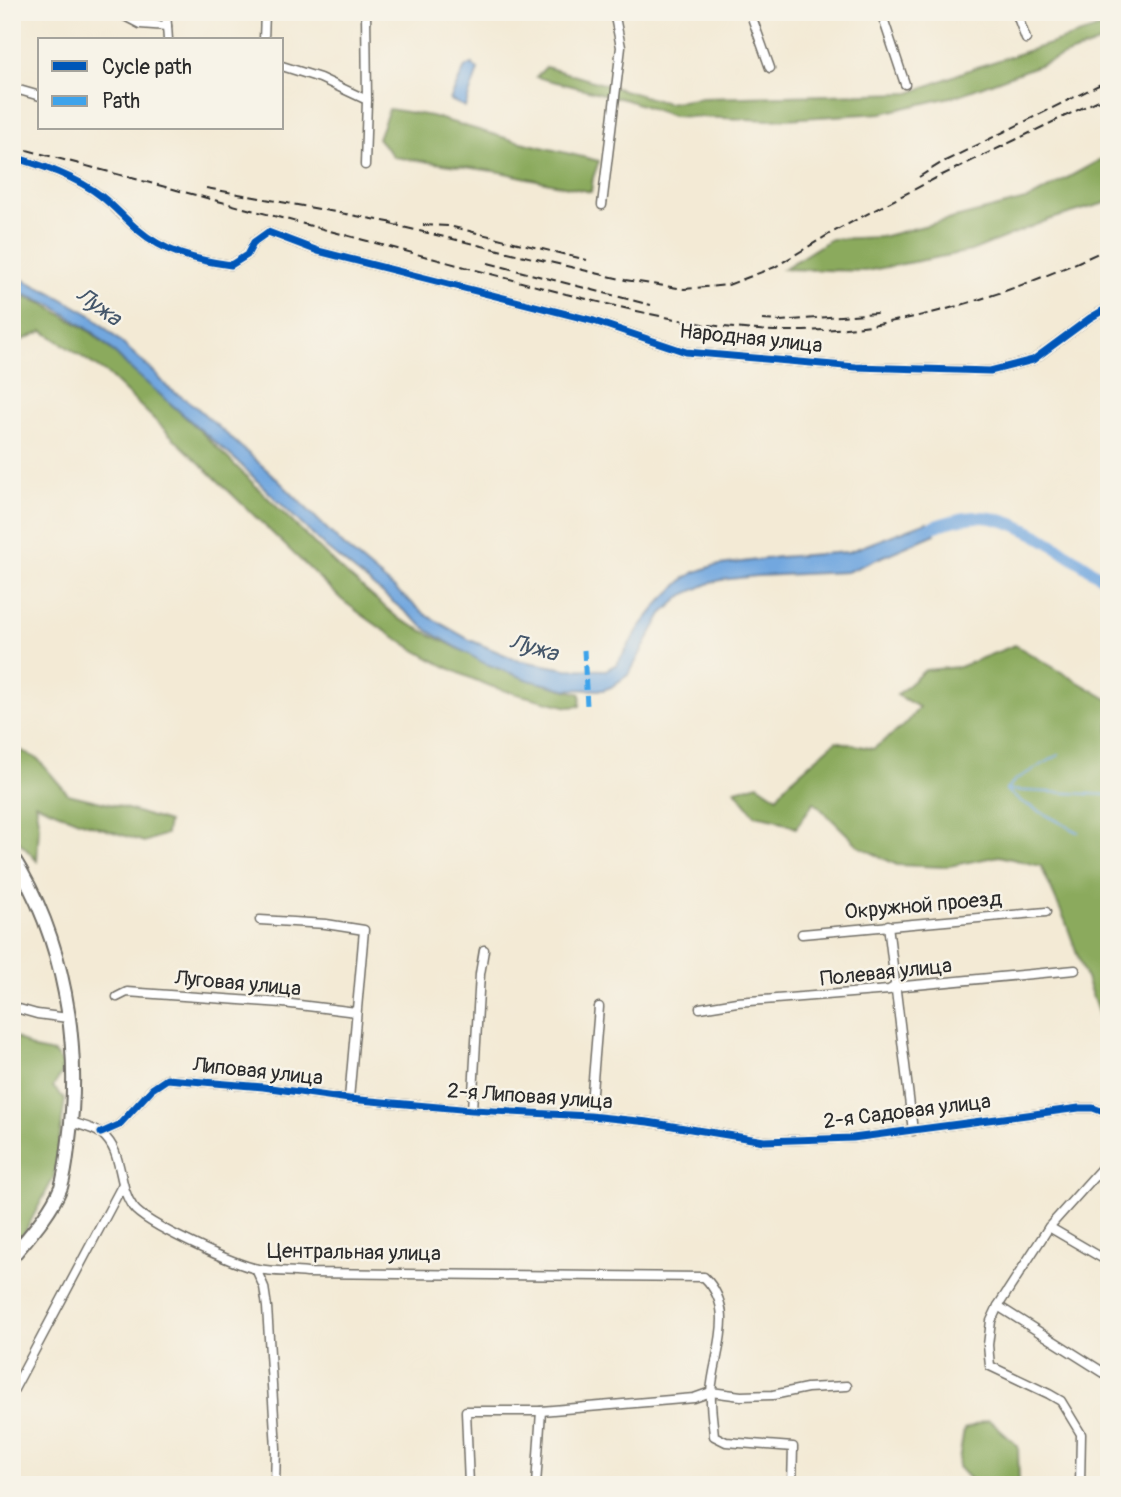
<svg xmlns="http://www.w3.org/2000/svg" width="1121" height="1497" font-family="Pangolin,sans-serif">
	<rect width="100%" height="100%" fill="#f7f3e8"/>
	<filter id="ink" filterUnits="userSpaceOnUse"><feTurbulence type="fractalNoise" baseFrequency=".0143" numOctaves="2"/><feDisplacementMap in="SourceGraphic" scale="14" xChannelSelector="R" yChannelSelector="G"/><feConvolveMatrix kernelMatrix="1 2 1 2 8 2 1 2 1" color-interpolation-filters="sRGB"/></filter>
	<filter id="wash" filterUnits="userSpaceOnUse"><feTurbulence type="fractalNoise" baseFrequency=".00686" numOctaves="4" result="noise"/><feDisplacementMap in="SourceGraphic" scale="28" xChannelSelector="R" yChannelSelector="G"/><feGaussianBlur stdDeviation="1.57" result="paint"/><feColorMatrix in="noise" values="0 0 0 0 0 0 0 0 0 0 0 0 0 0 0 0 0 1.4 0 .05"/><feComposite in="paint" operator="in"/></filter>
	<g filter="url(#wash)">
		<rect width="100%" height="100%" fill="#f3ead5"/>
		<g fill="#8baa5d" stroke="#5b6a44" stroke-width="2">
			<path d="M1109,25V39L959,95L882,113L770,120L673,116L627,100L536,77L546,67L667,103L702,98L910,93L974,68Z"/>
			<path d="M389,109L431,116L509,139L599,161L593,178L591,192L500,172L394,157L378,138Z"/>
			<path d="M1109,155V202L1048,220L971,251L866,271L783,269L831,239L881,237L1029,199Z"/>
			<path d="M12,293L44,304L92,333L193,424L338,567L399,619L499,669L529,680L581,694L580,706L569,707C540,699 508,694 480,682C429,662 385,633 342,600L106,373L43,331L20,341L12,355Z"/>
			<path d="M1015,645L1109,700V1043L1065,920L1041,866L999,856L944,867L897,865L860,847L814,802L796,828L775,819L755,815L735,790L758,784L777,797L787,784L836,741L873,749L906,724L919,707L897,695L925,670L959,667Z"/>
			<path d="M12,746L38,759L68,794L118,806L168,822L166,834L144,842L76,820L35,803L39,826L37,861L12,834Z"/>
			<path d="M12,1035L34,1049L54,1053L66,1067L53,1087L65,1099L54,1177L26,1230L12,1248Z"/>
			<path d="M989,1420L1018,1446L1019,1485H975L958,1467L964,1429Z"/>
		</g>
		<g fill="#72a7df" stroke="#4e6985" stroke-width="2">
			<path d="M472,64L478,70L465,107L450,100L465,67Z"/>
			<path d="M12,275L50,292L91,315L156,374L167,387L195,406L277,479L347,549L426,615L470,640L517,660L566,669L606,670L617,664L640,627L661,601L685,578L696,572L713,566L779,557L848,552L927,522L935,534L847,572L757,576L721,580L710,583L683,595L662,614L629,674L611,687L603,690L566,689L529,680L484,663L429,631L325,547L238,462L133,371L94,333L52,305L12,290Z"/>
		</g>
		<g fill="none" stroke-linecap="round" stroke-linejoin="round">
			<g stroke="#72a7df" stroke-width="2">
				<path d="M1059,755L1015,780L1006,790L1109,795"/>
				<path d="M1007,791L1022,802L1078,832"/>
			</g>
			<path stroke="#72a7df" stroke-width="12" d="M916,533C935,526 959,517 979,517C1022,517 1073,559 1109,582"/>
		</g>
	</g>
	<g filter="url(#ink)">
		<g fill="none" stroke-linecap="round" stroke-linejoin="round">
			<g stroke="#716e66" stroke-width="11">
				<g id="street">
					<path d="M117,12L140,24L167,26"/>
					<path d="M166,12L168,40"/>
					<path d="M750,12L770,68"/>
					<path d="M881,12L905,84"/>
					<path d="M1016,12L1026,39"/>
					<path d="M264,40L265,12"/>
					<path d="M282,66L320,78L367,100"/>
					<path d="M12,88L40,96"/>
					<path d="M12,157C40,164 78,178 101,196C114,206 124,218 137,229C165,253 195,260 231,265L247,255L254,242L268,232L318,251L594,321L686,352L856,367L990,371L1033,360L1090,318L1109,307"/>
					<path d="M365,165L367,100L366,12"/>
					<path d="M602,205L621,47L614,12"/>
					<path d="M260,920L326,924L364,930L349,1099"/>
					<path d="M888,925L913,1131"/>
					<path d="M802,934L1046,912"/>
					<path d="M117,997L127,992L283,1003L356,1012"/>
					<path d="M12,1007L37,1014L68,1018"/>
					<path d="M700,1008L737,1002L889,990L894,987L1075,970"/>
					<path d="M472,1110L480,974L484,950"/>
					<path d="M590,1116L599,1007"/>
					<path d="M71,1122C80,1125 94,1128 102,1134C124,1152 117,1185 133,1207C145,1224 237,1266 258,1269C274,1272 291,1271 307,1273L704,1277C738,1310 714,1352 711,1392C710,1406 713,1422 714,1436L726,1442L793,1447L792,1485"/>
					<path d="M101,1133L119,1125L152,1089L167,1079L263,1087L349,1099L472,1110L590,1116L648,1122L764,1141L853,1138L1079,1108H1093L1109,1114"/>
					<path d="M1049,1227L1109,1262"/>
					<path d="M256,1269L264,1287L267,1307L276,1448L275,1485"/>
					<path d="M998,1306L1109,1376"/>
					<path d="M12,1393L123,1184"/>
					<path d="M469,1485L466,1411H541L694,1398L711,1392L741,1396L773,1395L807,1388L847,1386"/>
					<path d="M536,1485L541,1411"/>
					<path d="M1080,1485L1081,1434L1061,1401L1049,1394L990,1366L988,1345L991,1321L998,1306L1049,1227L1109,1160"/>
				</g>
			</g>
			<g stroke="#716e66" stroke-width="16">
				<path id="secondary" d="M12,856C64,938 82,1044 69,1140C67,1155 66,1172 61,1187C51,1212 29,1236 12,1257"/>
			</g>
			<use href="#street" stroke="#fff" stroke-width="8"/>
			<use href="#secondary" stroke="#fff" stroke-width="12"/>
			<g stroke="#2b2b2b" stroke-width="2" stroke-dasharray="10 5" stroke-linecap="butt">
				<path d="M12,146L566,294C636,311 708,330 781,331C895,333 1007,296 1109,248"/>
				<path d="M919,177L941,163L1109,80"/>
				<path d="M206,188L399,224"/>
				<path d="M390,224L625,280L684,289L728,285L775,267L831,233L936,178L1109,95"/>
				<path d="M423,225L449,226L587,260"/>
				<path d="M488,263L651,305"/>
				<path d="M762,320L780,321L877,313"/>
			</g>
			<path stroke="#3ea3eb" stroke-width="5" stroke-dasharray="10 5" stroke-linecap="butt" d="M584,650L587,706"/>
			<g stroke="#f7f3e8" stroke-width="11">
				<g id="cycleway">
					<path d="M12,157C40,164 78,178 101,196C114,206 124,218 137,229C165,253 195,260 231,265L247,255L254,242L268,232L318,251L594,321L686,352L856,367L990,371L1033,360L1090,318L1109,307"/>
					<path d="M101,1133L119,1125L152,1089L167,1079L263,1087L349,1099L472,1110L590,1116L648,1122L764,1141L853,1138L1079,1108H1093L1109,1114"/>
				</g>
			</g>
			<use href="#cycleway" stroke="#0057b8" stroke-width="7"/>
		</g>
	</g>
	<g text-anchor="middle" stroke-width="5" stroke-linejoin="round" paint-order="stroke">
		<g font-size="21" fill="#2b2b2b" stroke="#f7f3e8">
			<text transform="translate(751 338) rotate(6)" y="7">Народная улица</text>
			<text transform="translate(923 905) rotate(-5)" y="7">Окружной проезд</text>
			<text transform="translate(886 972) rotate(-6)" y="7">Полевая улица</text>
			<text transform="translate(238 983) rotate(5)" y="7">Луговая улица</text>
			<text transform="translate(258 1071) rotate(6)" y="7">Липовая улица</text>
			<text transform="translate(530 1096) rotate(4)" y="7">2-я Липовая улица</text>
			<text transform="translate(907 1111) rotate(-7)" y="7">2-я Садовая улица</text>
			<text transform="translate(354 1252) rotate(1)" y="7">Центральная улица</text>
		</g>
		<g font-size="23" font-style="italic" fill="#44566a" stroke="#f7f3e8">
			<text transform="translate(99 306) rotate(36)" y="8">Лужа</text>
			<text transform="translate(534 647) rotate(16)" y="8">Лужа</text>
		</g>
	</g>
	<rect width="1121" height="1497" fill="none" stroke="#f7f3e8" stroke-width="42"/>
	<rect x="38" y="38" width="245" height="91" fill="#f7f3e8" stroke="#a5a39c" stroke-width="2"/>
	<rect x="52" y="61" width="35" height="10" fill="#0057b8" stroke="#a5a39c" stroke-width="2"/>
	<text x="102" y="74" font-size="21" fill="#2b2b2b">Cycle path</text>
	<rect x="52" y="96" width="35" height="10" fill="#3ea3eb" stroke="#a5a39c" stroke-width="2"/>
	<text x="102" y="108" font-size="21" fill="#2b2b2b">Path</text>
</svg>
